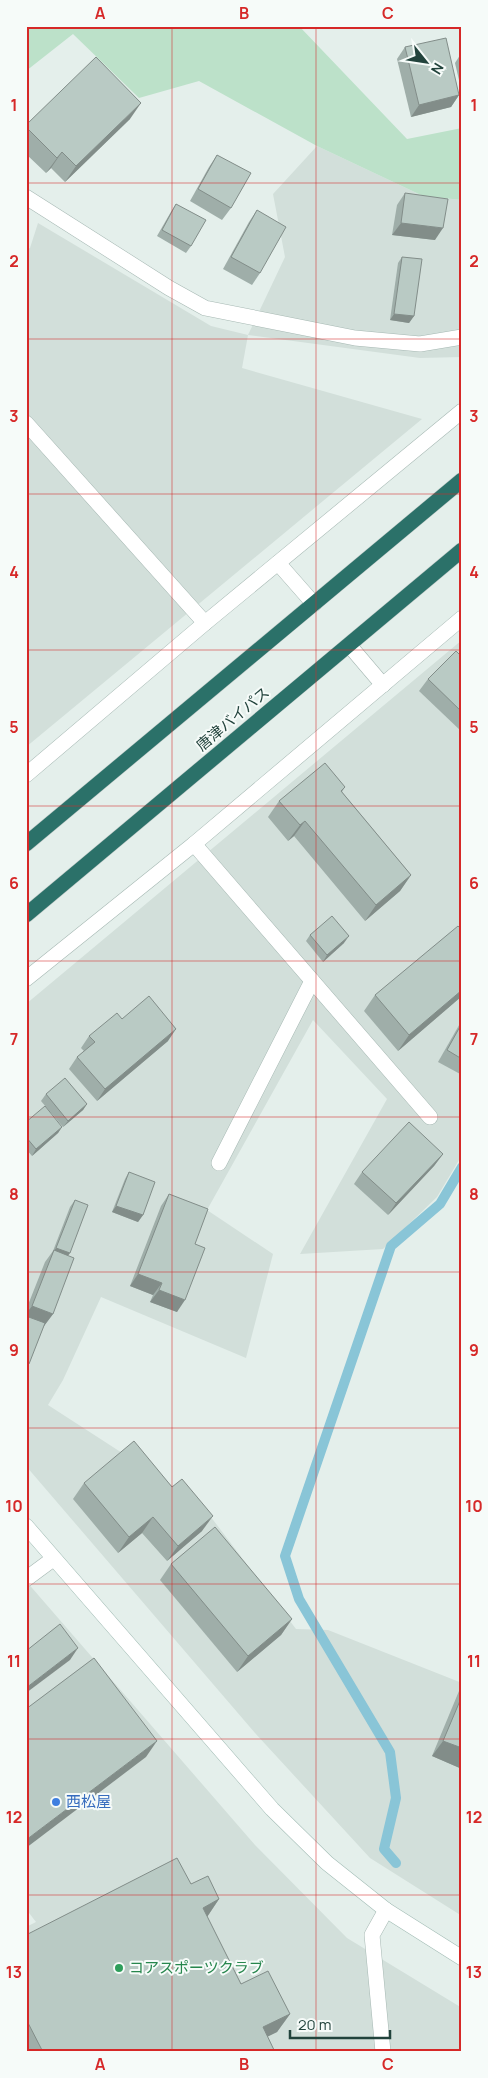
<svg xmlns="http://www.w3.org/2000/svg" width="488" height="2078" font-family="Manrope,'Noto Sans JP',sans-serif">
	<rect width="100%" height="100%" fill="#e4efeb"/>
	<g fill="#d2dfda">
		<path d="M317,146L423,196L462,200V357L420,358L248,335L242,368L422,419L26,747V250L30,248L38,223L211,326L248,335L285,257L273,194Z"/>
		<path d="M462,640V1155L437,1197L383,1249L300,1254L387,1099L313,1020L207,1210L273,1254L246,1358L101,1297L63,1380L48,1405L201,1504L296,1629L328,1630L462,1683V1916L370,1858L255,1733L26,1466V1004Z"/>
		<path d="M26,1581L255,1845L347,1938L462,2008V2052H26V1927L36,1922L26,1909Z"/>
	</g>
	<path fill="#bce1c9" d="M26,26H299L407,139L462,128V200L423,196L317,146L199,81L139,98L73,34L26,71Z"/>
	<g fill="none" stroke-linecap="round" stroke-linejoin="round">
		<path stroke="#89c5d7" stroke-width="10" d="M396,1863L384,1849L396,1798L390,1752L299,1599L285,1556L391,1246L440,1204L462,1167"/>
		<g stroke="#a6b8b3" stroke-width="16">
			<g id="lane">
				<path d="M26,197L169,288L205,308L355,338L420,344L462,337"/>
				<path d="M26,423L205,623"/>
			</g>
		</g>
		<g stroke="#a6b8b3" stroke-width="16">
			<g id="street">
				<path d="M278,563L314,604"/>
				<path d="M349,645L383,685"/>
				<path d="M26,775L205,623L462,411"/>
				<path d="M194,844L430,1117"/>
				<path d="M26,979L194,844L462,618"/>
				<path d="M219,1163L312,981"/>
				<path d="M26,1579L53,1559"/>
				<path d="M383,2052L372,1935L386,1910"/>
			</g>
		</g>
		<g stroke="#a2bcb5" stroke-width="16">
			<path id="secondary" d="M26,1526L272,1809L327,1863L386,1910L462,1958"/>
		</g>
		<g stroke="#c1cac8" stroke-width="16">
			<g id="highway">
				<path d="M26,844L462,480"/>
				<path d="M26,915L462,550"/>
			</g>
		</g>
		<use href="#lane" stroke="#fff" stroke-width="15"/>
		<use href="#street" stroke="#fff" stroke-width="15"/>
		<use href="#secondary" stroke="#fff" stroke-width="15"/>
		<use href="#highway" stroke="#2b7169" stroke-width="15"/>
	</g>
	<g fill="#9faea9">
		<path d="M405,47L459,95L451,107L411,117L397,59Z"/>
		<path d="M462,52V93L455,63Z"/>
		<path d="M130,119L65,182L51,168L46,173L26,154V125Z"/>
		<path d="M217,155L231,208L222,220L190,201L209,167Z"/>
		<path d="M405,193L435,240L392,235L397,205Z"/>
		<path d="M176,204L191,246L186,253L157,236L172,210Z"/>
		<path d="M257,210L260,273L252,285L223,269L249,222Z"/>
		<path d="M402,257L414,316L409,323L390,320L398,263Z"/>
		<path d="M462,657V732L419,691L428,679Z"/>
		<path d="M345,787L342,792L411,875L400,891L365,921L294,836L288,841L268,817L279,801Z"/>
		<path d="M462,930V996L398,1051L364,1011L375,995Z"/>
		<path d="M310,935L344,943L323,962L306,941Z"/>
		<path d="M122,1019L168,1041L97,1101L69,1069L77,1057L84,1051L81,1048L89,1036Z"/>
		<path d="M462,1020V1075L438,1062Z"/>
		<path d="M46,1094L87,1104L83,1110L63,1127L41,1101Z"/>
		<path d="M26,1122L62,1127L58,1133L32,1156L26,1149Z"/>
		<path d="M443,1154L434,1166L388,1215L354,1184L362,1172Z"/>
		<path d="M129,1172L143,1215L138,1222L112,1212L125,1179Z"/>
		<path d="M169,1194L195,1244L177,1312L150,1302L153,1295L130,1286L161,1206Z"/>
		<path d="M75,1200L68,1256L53,1314L44,1326L26,1368V1310L45,1262L53,1251L70,1207Z"/>
		<path d="M84,1483L202,1531L167,1561L142,1533L118,1553L73,1499Z"/>
		<path d="M171,1564L292,1619L281,1635L237,1672L160,1580Z"/>
		<path d="M462,1687V1769L432,1756L459,1691Z"/>
		<path d="M191,1884L219,1899L207,1917L241,1984L290,2014L277,2032L267,2037L275,2052H26V1935Z"/>
	</g>
	<g fill="#828d89">
		<path d="M459,95L451,107L411,117L419,105Z"/>
		<path d="M141,103L130,119L65,182L76,166Z"/>
		<path d="M62,152L51,168L46,173L57,158Z"/>
		<path d="M401,223L443,228L435,240L392,235Z"/>
		<path d="M394,314L414,316L409,323L390,320Z"/>
		<path d="M305,821L294,836L288,841L300,825Z"/>
		<path d="M411,875L400,891L365,921L376,905Z"/>
		<path d="M349,936L344,943L323,962L327,955Z"/>
		<path d="M462,990V996L398,1051L409,1035Z"/>
		<path d="M176,1029L168,1041L97,1101L105,1089Z"/>
		<path d="M87,1104L83,1110L63,1127L68,1121Z"/>
		<path d="M62,1127L58,1133L32,1156L36,1149Z"/>
		<path d="M443,1154L434,1166L388,1215L396,1203Z"/>
		<path d="M116,1206L143,1215L138,1222L112,1212Z"/>
		<path d="M56,1248L70,1253L65,1260L52,1254Z"/>
		<path d="M138,1274L162,1283L153,1295L130,1286Z"/>
		<path d="M159,1290L185,1300L177,1312L150,1302Z"/>
		<path d="M32,1306L53,1314L44,1326L26,1319V1314Z"/>
		<path d="M26,1363L29,1364L26,1368Z"/>
		<path d="M213,1516L202,1531L167,1561L178,1546Z"/>
		<path d="M153,1517L142,1533L118,1553L129,1537Z"/>
		<path d="M292,1619L281,1635L237,1672L248,1656Z"/>
		<path d="M78,1648L70,1660L26,1693V1688Z"/>
		<path d="M157,1741L146,1757L26,1848V1840Z"/>
		<path d="M443,1741L462,1748V1769L432,1756Z"/>
		<path d="M219,1899L207,1917L203,1908Z"/>
		<path d="M290,2014L277,2032L250,2045L263,2027Z"/>
	</g>
	<g fill="#b9cac4" stroke="#828d89">
		<path d="M446,38L459,95L419,105L405,47Z"/>
		<path d="M96,57L141,103L76,166L62,152L57,158L26,127V125Z"/>
		<path d="M217,155L251,173L231,208L198,189Z"/>
		<path d="M405,193L448,199L443,228L401,223Z"/>
		<path d="M176,204L206,220L191,246L162,230Z"/>
		<path d="M257,210L286,227L260,273L231,257Z"/>
		<path d="M402,257L422,259L414,316L394,314Z"/>
		<path d="M456,651L462,657V712L428,679Z"/>
		<path d="M325,763L345,787L341,791L411,875L376,905L305,821L300,825L279,801Z"/>
		<path d="M332,916L349,936L327,955L310,935Z"/>
		<path d="M458,926L462,930V990L409,1035L375,995Z"/>
		<path d="M149,996L176,1029L105,1089L77,1057L95,1042L89,1036L117,1013L122,1019Z"/>
		<path d="M462,1023V1059L447,1050Z"/>
		<path d="M65,1078L87,1104L68,1121L46,1094Z"/>
		<path d="M45,1106L62,1127L36,1149L26,1137V1122Z"/>
		<path d="M409,1122L443,1154L396,1203L362,1172Z"/>
		<path d="M129,1172L155,1182L143,1215L116,1206Z"/>
		<path d="M169,1194L208,1209L195,1244L205,1248L185,1300L159,1290L162,1283L138,1274Z"/>
		<path d="M75,1200L88,1205L70,1253L56,1248Z"/>
		<path d="M54,1250L74,1258L53,1314L32,1306Z"/>
		<path d="M26,1316L45,1323L29,1364L26,1363Z"/>
		<path d="M134,1441L172,1487L182,1479L213,1516L178,1546L153,1517L129,1537L84,1483Z"/>
		<path d="M215,1527L292,1619L248,1656L171,1564Z"/>
		<path d="M60,1624L78,1648L26,1688V1651Z"/>
		<path d="M94,1658L157,1741L26,1840V1709Z"/>
		<path d="M462,1696V1748L443,1741Z"/>
		<path d="M177,1858L191,1884L208,1876L219,1899L203,1908L241,1984L268,1971L290,2014L263,2027L275,2052H43L26,2019V1935Z"/>
	</g>
	<path fill="none" stroke="#d62828" stroke-width="1" stroke-opacity="0.55" d="M172,26V2052M316,26V2052M26,183H462M26,339H462M26,494H462M26,650H462M26,806H462M26,961H462M26,1117H462M26,1272H462M26,1428H462M26,1584H462M26,1739H462M26,1895H462"/>
	<circle fill="#3f7fe0" stroke="#f6fbf9" stroke-width="2" cx="56" cy="1802" r="5"/>
	<circle fill="#2e9e5b" stroke="#f6fbf9" stroke-width="2" cx="119" cy="1968" r="5"/>
	<g text-anchor="middle" stroke-width="4" stroke-linejoin="round" paint-order="stroke">
		<g font-size="15" fill="#22433c" stroke="#f6fbf9">
			<text transform="translate(233 719) rotate(-40)" y="5">唐津バイパス</text>
		</g>
		<g font-size="15" fill="#366cbe" stroke="#f6fbf9" text-anchor="start">
			<text x="66" y="1807">西松屋</text>
		</g>
		<g font-size="15" fill="#27864d" stroke="#f6fbf9" text-anchor="start">
			<text x="129" y="1973">コアスポーツクラブ</text>
		</g>
	</g>
	<rect width="488" height="2078" fill="none" stroke="#f6fbf9" stroke-width="55"/>
	<g transform="translate(426 62) rotate(120)" stroke="#f6fbf9" stroke-width="4" paint-order="stroke">
	<path d="M0-4L9 19L0 12L-9 19Z" fill="#22433c"/>
	<text y="-8" font-size="14" font-weight="bold" text-anchor="middle" fill="#22433c">N</text>
	</g>
	<path d="M290 2030v8h100v-8" fill="none" stroke="#22433c" stroke-width="2.5"/>
	<text x="298" y="2030" font-size="15" fill="#22433c" stroke="#f6fbf9" stroke-width="4" paint-order="stroke">20 m</text>
	<rect x="28" y="28" width="432" height="2022" fill="none" stroke="#d62828" stroke-width="2"/>
	<g font-size="16" text-anchor="middle" font-weight="bold" fill="#d62828">
		<text x="100" y="19">A</text>
		<text x="244" y="19">B</text>
		<text x="388" y="19">C</text>
		<text x="14" y="111">1</text>
		<text x="474" y="111">1</text>
		<text x="14" y="267">2</text>
		<text x="474" y="267">2</text>
		<text x="14" y="422">3</text>
		<text x="474" y="422">3</text>
		<text x="14" y="578">4</text>
		<text x="474" y="578">4</text>
		<text x="14" y="733">5</text>
		<text x="474" y="733">5</text>
		<text x="14" y="889">6</text>
		<text x="474" y="889">6</text>
		<text x="14" y="1045">7</text>
		<text x="474" y="1045">7</text>
		<text x="14" y="1200">8</text>
		<text x="474" y="1200">8</text>
		<text x="14" y="1356">9</text>
		<text x="474" y="1356">9</text>
		<text x="14" y="1512">10</text>
		<text x="474" y="1512">10</text>
		<text x="14" y="1667">11</text>
		<text x="474" y="1667">11</text>
		<text x="14" y="1823">12</text>
		<text x="474" y="1823">12</text>
		<text x="14" y="1978">13</text>
		<text x="474" y="1978">13</text>
		<text x="100" y="2070">A</text>
		<text x="244" y="2070">B</text>
		<text x="388" y="2070">C</text>
	</g>
</svg>
